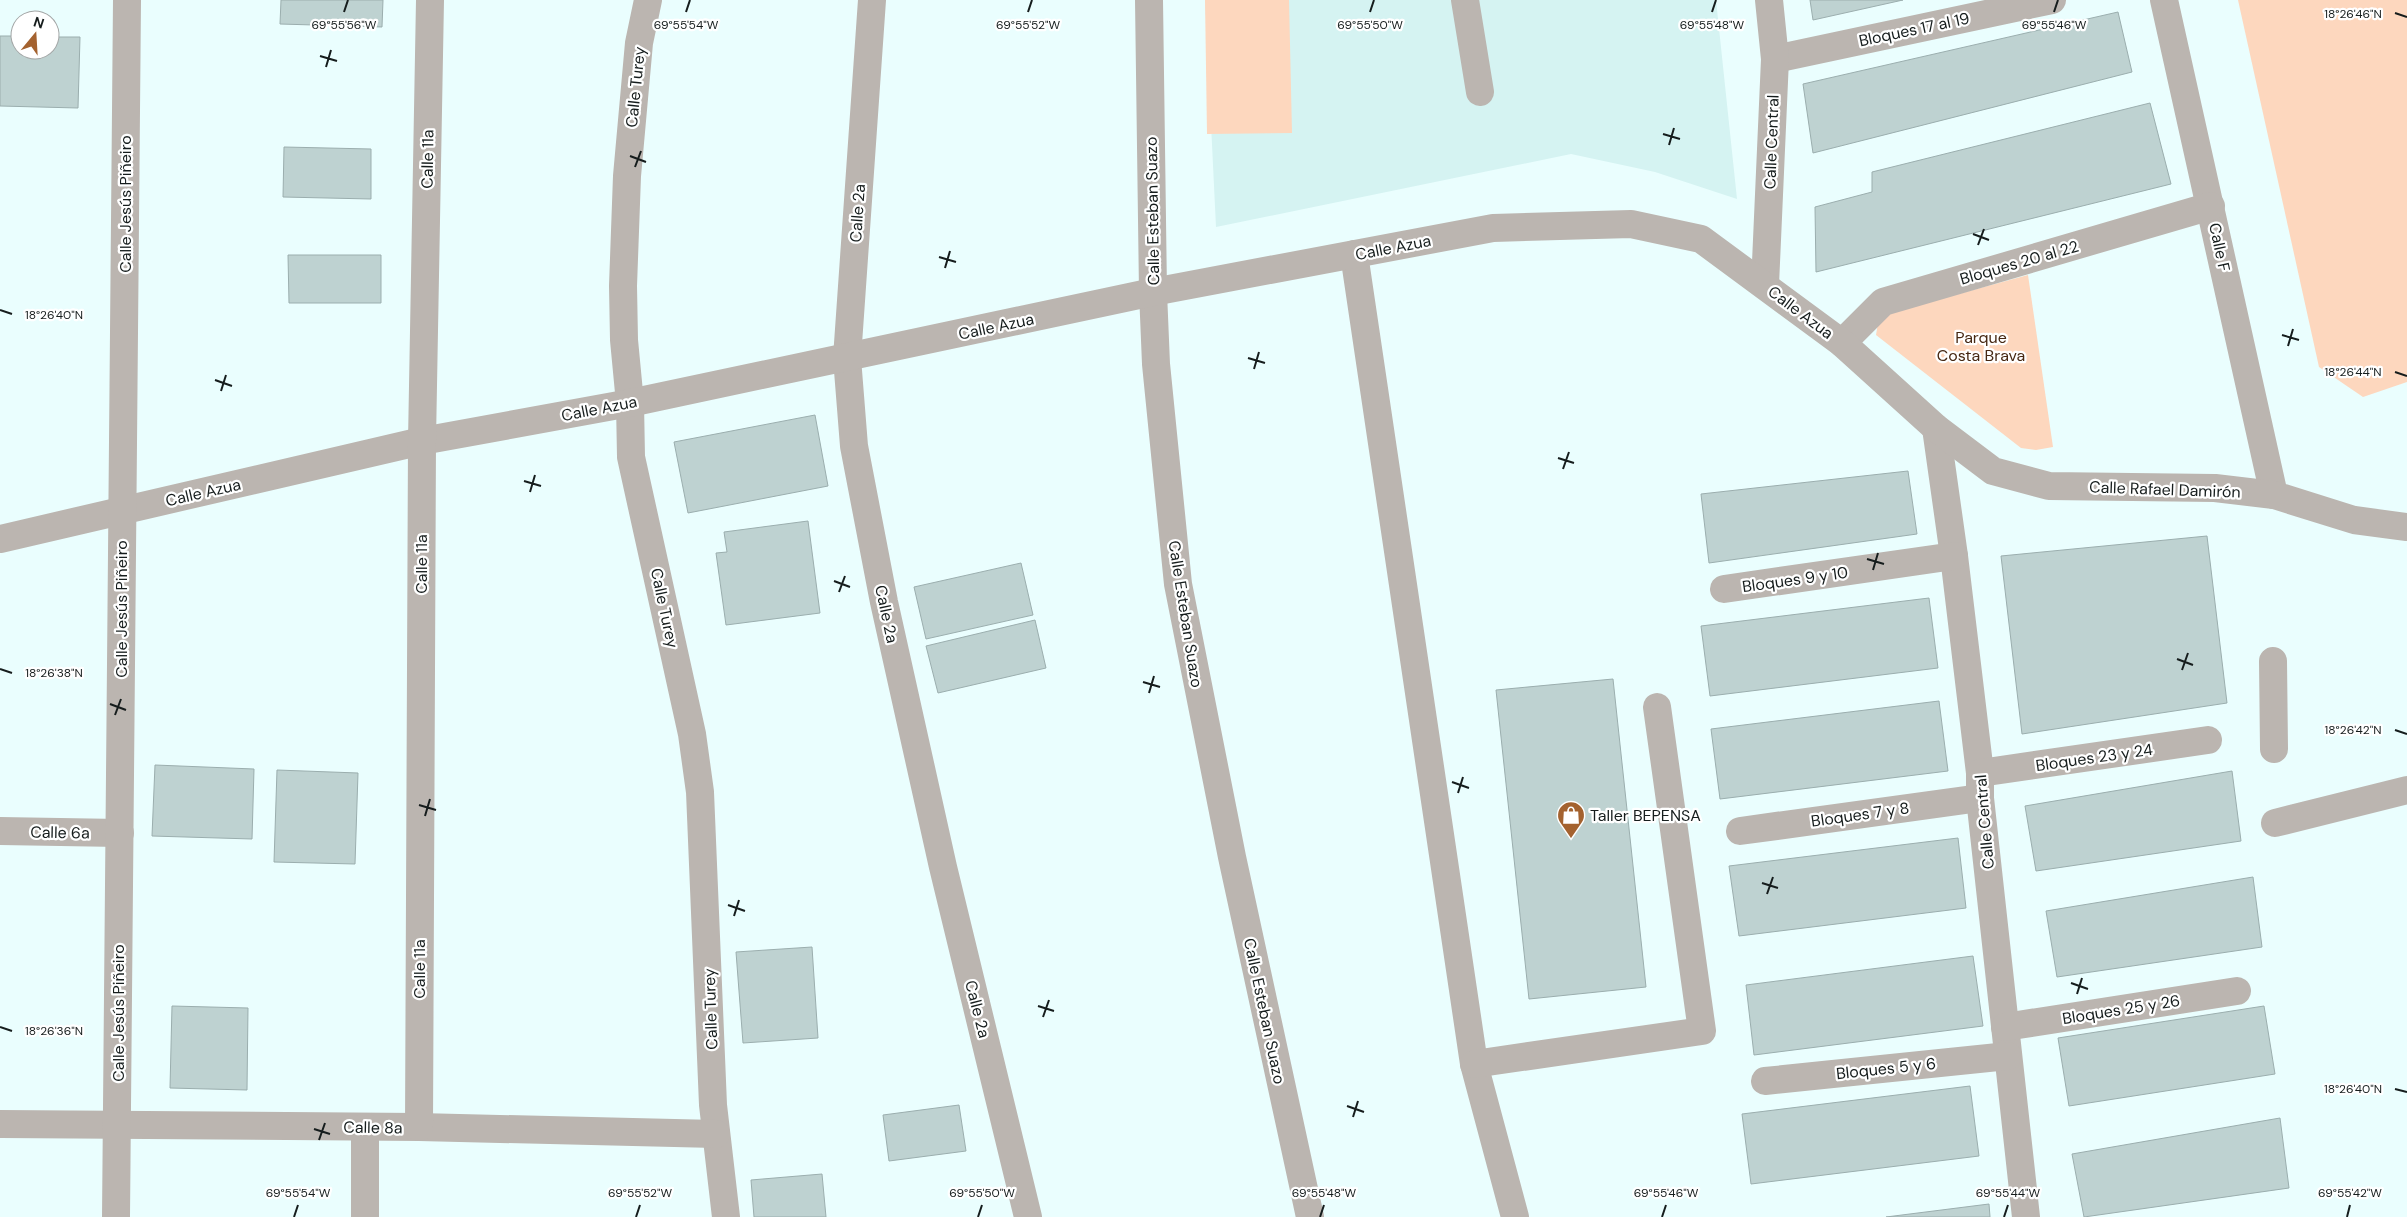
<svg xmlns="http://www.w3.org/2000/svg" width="2407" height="1217" font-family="'DM Sans',sans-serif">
	<rect width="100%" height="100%" fill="#eafefe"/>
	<path fill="#d5f3f2" d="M1205,0H1716L1737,199L1655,172L1571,154L1216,227Z"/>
	<g fill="#fdd7be">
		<path d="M1205,0H1289L1292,133L1207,134Z"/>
		<path d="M2238,0H2407V382L2363,397L2319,367Z"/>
		<path d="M2028,275L2053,447L2036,450L2021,448L1876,335L1878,323L1885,314Z"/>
	</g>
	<g fill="#bed2d1" stroke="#9baeae">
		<path d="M281,0H383L382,27L280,24Z"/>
		<path d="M1810,0H1903L1813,20Z"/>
		<path d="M2118,12L2132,72L1813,153L1803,84Z"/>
		<path d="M0,36H20V50H50V37H80L78,108L0,106Z"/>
		<path d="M2150,103L2171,184L1816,272L1815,207L1872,192V172Z"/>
		<path d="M284,147L371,149V199L283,197Z"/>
		<path d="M288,255H381V303H289Z"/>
		<path d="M815,415L828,486L688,513L674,442Z"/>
		<path d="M1908,471L1917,534L1709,563L1701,494Z"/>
		<path d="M808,521L820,613L726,625L716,553L727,552L724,532Z"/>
		<path d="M2207,536L2227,703L2022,734L2001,556Z"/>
		<path d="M1021,563L1033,615L926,639L914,587Z"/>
		<path d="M1929,598L1938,668L1710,696L1701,626Z"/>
		<path d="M1035,620L1046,668L938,693L926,646Z"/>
		<path d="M1613,679L1646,987L1529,999L1496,690Z"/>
		<path d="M1939,701L1948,771L1720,799L1711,729Z"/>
		<path d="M155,765L254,769L252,839L152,836Z"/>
		<path d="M277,770L358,773L355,864L274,862Z"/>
		<path d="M2232,771L2241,841L2036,871L2025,806Z"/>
		<path d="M1958,838L1966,908L1739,936L1729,866Z"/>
		<path d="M2253,877L2262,947L2057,977L2046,911Z"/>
		<path d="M812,947L818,1038L743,1043L736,952Z"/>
		<path d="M1973,956L1983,1026L1754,1055L1746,985Z"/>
		<path d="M172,1006L248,1008L247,1090L170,1088Z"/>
		<path d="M2264,1006L2275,1074L2069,1106L2058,1038Z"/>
		<path d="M1970,1086L1979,1156L1751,1184L1742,1114Z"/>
		<path d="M959,1105L966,1151L889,1161L883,1115Z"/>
		<path d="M2280,1118L2289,1188L2084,1217L2072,1154Z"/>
		<path d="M822,1174L826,1217H754L751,1180Z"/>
		<path d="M1989,1204L1990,1217H1886Z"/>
	</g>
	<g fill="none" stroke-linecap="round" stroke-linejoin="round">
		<g stroke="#bbb5b0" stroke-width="28">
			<path d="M648,0L639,43L627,176L623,286L624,340L630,403L631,457L692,734L700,792L713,1105L726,1217"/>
			<path d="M872,0L847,358L854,446L884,602L943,867L1028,1217"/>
			<path d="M1149,0L1153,292L1156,364L1178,584L1232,857L1310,1217"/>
			<path d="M1465,0L1480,92"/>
			<path d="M2164,0L2274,495"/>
			<path d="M1775,59L2052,0"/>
			<path d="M1354,254L1474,1064L1515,1217"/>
			<path d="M1765,285L1775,59L1769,0"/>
			<path d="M1842,343L1883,302L2211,206"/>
			<path d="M1936,428L1954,556L1980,773V798L2026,1217"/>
			<path d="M0,539L422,441L630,403L1153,292L1493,228L1631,224L1701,239L1842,343L1936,428L1993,471L2049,486L2215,488L2274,495L2354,520L2407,527"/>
			<path d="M1724,589L1954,556"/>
			<path d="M2273,661L2274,749"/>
			<path d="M1980,773L2208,740"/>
			<path d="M2275,823L2407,790"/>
			<path d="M0,831L120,833"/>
			<path d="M1740,831L1980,798"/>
			<path d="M2005,1027L2237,991"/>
			<path d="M1474,1064L1702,1031L1657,707"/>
			<path d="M1765,1081L2008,1056"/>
			<path d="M0,1124L419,1127L716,1134"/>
			<path d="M419,1127L422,441L430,0"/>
			<path d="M116,1217L127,0"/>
			<path d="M365,1217V1127"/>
		</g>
	</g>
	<path fill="none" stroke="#161d1d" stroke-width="2" d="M344,12L348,0M686,12L690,0M1028,12L1032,0M1370,12L1374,0M1712,12L1716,0M2054,12L2058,0M2395,13L2407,17M320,56L337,61M326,67L331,50M1663,134L1680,139M1669,145L1674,128M630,156L646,162M635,167L641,151M1973,234L1989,240M1978,245L1984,229M939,257L956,262M945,268L950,251M0,310L12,314M2282,335L2299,340M2288,346L2293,329M1248,358L1265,363M1254,369L1259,352M2395,372L2407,376M215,380L232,386M221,391L226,375M1558,458L1574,463M1563,469L1569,452M524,481L541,486M530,492L535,475M1867,559L1884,564M1873,570L1878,553M834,581L850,587M839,592L845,576M2177,659L2193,665M0,669L12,673M2182,670L2188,653M1143,682L1160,687M1149,693L1154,676M110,704L126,710M115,715L121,699M2395,730L2407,734M1452,782L1469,788M1458,793L1463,777M419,805L436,810M425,816L430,799M1762,883L1778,888M1767,894L1773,877M728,905L745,911M734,916L739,900M2071,983L2088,989M2077,994L2082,978M1038,1006L1054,1011M1043,1017L1049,1000M0,1027L12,1031M2395,1089L2407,1092M1347,1106L1364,1112M1353,1117L1358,1101M314,1129L330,1134M319,1140L325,1123M294,1217L298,1205M636,1217L640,1205M978,1217L982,1205M1320,1217L1324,1205M1662,1217L1666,1205M2004,1217L2008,1205M2347,1217L2350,1205"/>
	<defs>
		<g id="shop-pin" transform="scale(1.4375)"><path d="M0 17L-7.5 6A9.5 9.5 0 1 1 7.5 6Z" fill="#a4622f" stroke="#fff"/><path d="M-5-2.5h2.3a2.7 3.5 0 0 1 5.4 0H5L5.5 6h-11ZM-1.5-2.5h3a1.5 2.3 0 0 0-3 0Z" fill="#fff"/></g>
	</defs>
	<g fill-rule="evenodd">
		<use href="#shop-pin" x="1571" y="815"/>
	</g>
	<g text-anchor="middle" stroke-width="4.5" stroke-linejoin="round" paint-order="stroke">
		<g font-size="16" fill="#161d1d" stroke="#fff">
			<text transform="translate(1914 29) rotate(-12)" y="6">Bloques 17 al 19</text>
			<text transform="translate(635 87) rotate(-84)" y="6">Calle Turey</text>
			<text transform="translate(1771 142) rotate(-88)" y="6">Calle Central</text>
			<text transform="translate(427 159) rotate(-89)" y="6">Calle 11a</text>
			<text transform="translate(125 204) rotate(-90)" y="6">Calle Jesús Piñeiro</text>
			<text transform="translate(1152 211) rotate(-91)" y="6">Calle Esteban Suazo</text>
			<text transform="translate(857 213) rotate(-86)" y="6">Calle 2a</text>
			<text transform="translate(1393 247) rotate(-11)" y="6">Calle Azua</text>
			<text transform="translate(2220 247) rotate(78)" y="6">Calle F</text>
			<text transform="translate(2019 262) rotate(-16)" y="6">Bloques 20 al 22</text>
			<text transform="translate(1801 312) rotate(37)" y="6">Calle Azua</text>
			<text transform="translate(996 326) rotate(-12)" y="6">Calle Azua</text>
			<text transform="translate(599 408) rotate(-11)" y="6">Calle Azua</text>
			<text transform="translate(2165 489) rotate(2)" y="6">Calle Rafael Damirón</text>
			<text transform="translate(203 492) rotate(-13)" y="6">Calle Azua</text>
			<text transform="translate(421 564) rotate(-90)" y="6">Calle 11a</text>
			<text transform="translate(1795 579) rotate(-8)" y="6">Bloques 9 y 10</text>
			<text transform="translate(665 608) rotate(78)" y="6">Calle Turey</text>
			<text transform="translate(121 609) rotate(-90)" y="6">Calle Jesús Piñeiro</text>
			<text transform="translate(887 614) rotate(78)" y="6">Calle 2a</text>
			<text transform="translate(1186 614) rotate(81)" y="6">Calle Esteban Suazo</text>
			<text transform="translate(2094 757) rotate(-8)" y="6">Bloques 23 y 24</text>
			<text transform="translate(1860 814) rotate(-8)" y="6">Bloques 7 y 8</text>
			<text transform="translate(1984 822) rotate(-95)" y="6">Calle Central</text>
			<text transform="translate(60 832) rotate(1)" y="6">Calle 6a</text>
			<text transform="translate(419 969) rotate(-90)" y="6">Calle 11a</text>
			<text transform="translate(710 1009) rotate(-92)" y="6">Calle Turey</text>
			<text transform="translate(978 1009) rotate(76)" y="6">Calle 2a</text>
			<text transform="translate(2121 1009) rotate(-9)" y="6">Bloques 25 y 26</text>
			<text transform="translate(1265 1011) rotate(78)" y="6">Calle Esteban Suazo</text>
			<text transform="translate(118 1013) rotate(-90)" y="6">Calle Jesús Piñeiro</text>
			<text transform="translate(1886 1068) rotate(-6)" y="6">Bloques 5 y 6</text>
			<text transform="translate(373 1127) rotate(1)" y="6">Calle 8a</text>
		</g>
		<g font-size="16" fill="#462813" stroke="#fff">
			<text x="1981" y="343">Parque<tspan x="1981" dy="18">Costa Brava</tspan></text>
		</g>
		<g font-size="16" fill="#161d1d" stroke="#fff" text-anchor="start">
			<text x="1590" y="821">Taller BEPENSA</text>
		</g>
	</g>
	<g font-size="12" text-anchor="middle" fill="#161d1d" stroke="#fff" stroke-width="4.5" stroke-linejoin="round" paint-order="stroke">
		<text x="2353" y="18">18°26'46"N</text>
		<text x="344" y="29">69°55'56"W</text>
		<text x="686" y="29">69°55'54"W</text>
		<text x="1028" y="29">69°55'52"W</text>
		<text x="1370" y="29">69°55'50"W</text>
		<text x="1712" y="29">69°55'48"W</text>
		<text x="2054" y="29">69°55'46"W</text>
		<text x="54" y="319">18°26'40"N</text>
		<text x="2353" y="376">18°26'44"N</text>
		<text x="54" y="677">18°26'38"N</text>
		<text x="2353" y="734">18°26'42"N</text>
		<text x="54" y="1035">18°26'36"N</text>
		<text x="2353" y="1093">18°26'40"N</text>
		<text x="298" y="1197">69°55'54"W</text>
		<text x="640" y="1197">69°55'52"W</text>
		<text x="982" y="1197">69°55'50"W</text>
		<text x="1324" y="1197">69°55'48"W</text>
		<text x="1666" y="1197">69°55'46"W</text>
		<text x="2008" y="1197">69°55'44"W</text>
		<text x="2350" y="1197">69°55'42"W</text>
	</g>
	<g transform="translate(35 35) rotate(18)"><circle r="24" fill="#ffffff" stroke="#a2a5a5"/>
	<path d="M0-4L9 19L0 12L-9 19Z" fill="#a4622f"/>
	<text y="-8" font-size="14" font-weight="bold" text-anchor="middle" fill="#161d1d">N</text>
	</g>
</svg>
